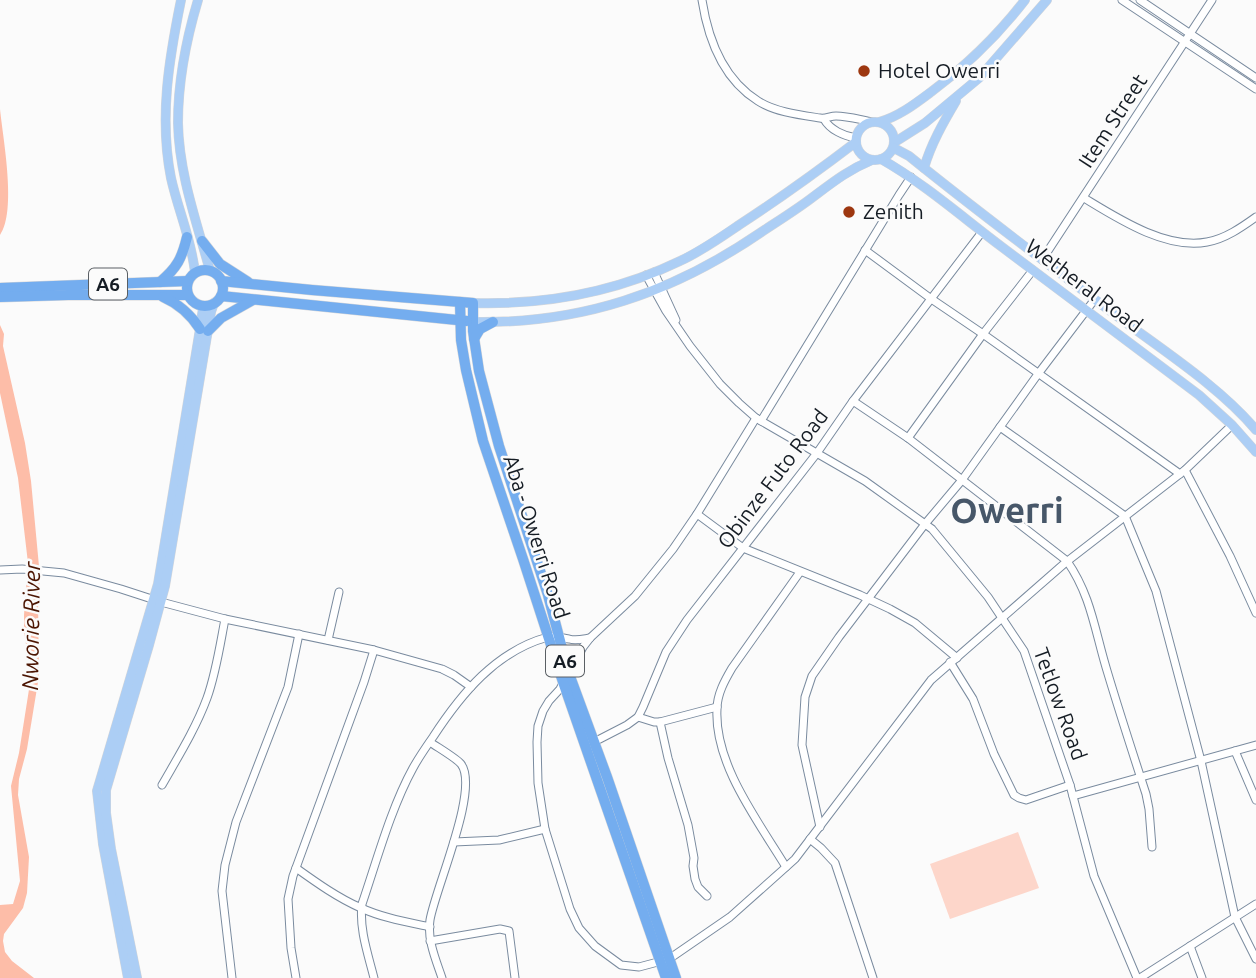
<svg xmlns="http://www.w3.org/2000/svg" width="1256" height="978" font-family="Ubuntu,sans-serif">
	<rect width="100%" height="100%" fill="#fbfbfb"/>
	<path fill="#fdd6ca" d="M1018,832L1039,888L950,919L930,864Z"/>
	<g fill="#fdbda8">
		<path d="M0,109C3,139 17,211 0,235Z"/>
		<path d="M0,325L4,334L3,346L25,443L31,481L40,577L38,598L39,676L27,749L19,779L18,795L29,857L27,893L23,908L4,934L3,941L5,952L12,961L34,978H0V905L13,904L20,881L11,786L19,753L30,683V666L24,633V615L28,563L18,478L0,393Z"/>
	</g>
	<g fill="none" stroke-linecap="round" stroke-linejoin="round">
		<g stroke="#7a8b9f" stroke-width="9">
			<g id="minor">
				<path d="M702,0C708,39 723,79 758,101C775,112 800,115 820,118C826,119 830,116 836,116C848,116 861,120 873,122"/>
				<path d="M1122,0L1256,89"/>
				<path d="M1140,0L1256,78"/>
				<path d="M824,119C830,130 844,136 856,138"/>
				<path d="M1084,198C1117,218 1166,250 1207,242C1225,239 1242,227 1256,217"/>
				<path d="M865,250L930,298L983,334L1180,474"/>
				<path d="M1042,260L1212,0"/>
				<path d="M654,272L676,320"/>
				<path d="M646,275L666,311L690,346L720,384L739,403L756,418L865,481L932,529L988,597L1024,651L1070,785L1094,876L1137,978"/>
				<path d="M853,401L908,438L1067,561C1092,597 1095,633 1108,674C1120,714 1133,754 1146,794L1149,809L1152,847"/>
				<path d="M756,418L697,514L673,549L635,596L590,638L583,647L560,689L549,701L543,711L538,726L537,742L538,783L545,829L570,909L579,928L595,946L621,965L639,967L669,959L730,917L795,859L931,680L1065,563L1185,470L1232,425"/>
				<path d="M761,421L899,195L911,177"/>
				<path d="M1000,427L1125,516L1156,591L1201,761L1235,917L1256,959"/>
				<path d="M908,438L983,334L1033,270"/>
				<path d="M1185,470L1230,556L1256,613"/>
				<path d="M697,514L743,548L860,595L890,609L915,623L957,658"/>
				<path d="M0,570L22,569L64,573L121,589L161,602L225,619L374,650L442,669L454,675L471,687"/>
				<path d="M328,640L339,592"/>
				<path d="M950,662L973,699L994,754L1014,795L1019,798L1026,800L1070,785"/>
				<path d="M638,717L654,722H660L717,707"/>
				<path d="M660,722L668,758L688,825L694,858L693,866L695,879L698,887L707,896"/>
				<path d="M430,742C437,747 456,758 461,764C480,789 435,889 430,920C427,940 436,960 442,978"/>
				<path d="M594,742L627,725L638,717L643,707L666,652L687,620L817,453L853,401L982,232"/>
				<path d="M1235,751L1256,800"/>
				<path d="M162,785C178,757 196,728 207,698C216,673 220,645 225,619"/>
				<path d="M1073,796L1256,745"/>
				<path d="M820,827L802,745L805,697L812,676L839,637L925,524L962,480L1038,374L1095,299"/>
				<path d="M810,839L821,848L835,863L873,978"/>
				<path d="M454,842L499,840L545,829"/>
				<path d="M786,867C758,821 714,764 717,709C717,694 725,680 732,668L800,572"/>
				<path d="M296,868C317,883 338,898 361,908C383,918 407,922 430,927"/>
				<path d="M430,941L500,929L509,931L515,978"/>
				<path d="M1190,946L1202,978"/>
				<path d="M232,978L222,891L225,865L236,822L288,687L299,634"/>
				<path d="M296,978L291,948L288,899L293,876L364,682L374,650"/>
				<path d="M374,978C368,954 359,929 362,904C377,860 391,808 413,768C419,757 426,747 433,737C461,694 496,651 548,637C556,635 561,638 569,639C576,641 583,639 590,638"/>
				<path d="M1140,978L1256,904"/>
			</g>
		</g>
		<g stroke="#d5d6d8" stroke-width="10">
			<g id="major">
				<path d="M181,0C169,59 159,118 171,178C178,210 192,241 195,273"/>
				<path d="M198,0C186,40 178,81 178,123C179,174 197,223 210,271"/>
				<circle cx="875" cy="141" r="19"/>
				<path d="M879,122C898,117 915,104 931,92C966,66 998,35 1025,0"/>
				<path d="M895,142L925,123L979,78L1047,0"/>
				<path d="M894,148L909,156C978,212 1049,265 1121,319C1164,351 1221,388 1256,430"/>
				<path d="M881,159C925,184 962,217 1002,247C1068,297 1134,346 1199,395L1232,425L1256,452"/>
				<path d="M924,168C931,144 943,123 956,101"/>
				<path d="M473,303C544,305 616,292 680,261C700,252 720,238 739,225C779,199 818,171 856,142"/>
				<path d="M473,322C581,324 672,293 760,233C778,221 796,210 813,197C833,182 848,170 872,160"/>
				<path d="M128,978L103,844L97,791L158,584L200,329L203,308L199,305"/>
				<path d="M137,978L111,849L106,813V790L149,645L165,586L211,312L214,303"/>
			</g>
		</g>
		<g stroke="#d5d6d8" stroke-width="11">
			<g id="highway">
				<path d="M202,241L220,264L248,282"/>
				<circle cx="205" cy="288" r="18"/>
				<path d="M221,281L312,290L473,303V331L479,371L499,446L548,595L568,671L607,777L676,978"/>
				<path d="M160,282C177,268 182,258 187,237"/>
				<path d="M0,288L188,281"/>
				<path d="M221,296L467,321"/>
				<path d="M0,297L68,295H188"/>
				<path d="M163,297C179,304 191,315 200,329"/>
				<path d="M460,302L461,340L466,370L483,441L523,559L563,682L666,978"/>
				<path d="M208,331L221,318L253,300"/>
				<path d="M474,339L480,329L493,322"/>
			</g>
		</g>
		<use href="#minor" stroke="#fff" stroke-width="7"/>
		<use href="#major" stroke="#accef5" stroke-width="9"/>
		<use href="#highway" stroke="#74adef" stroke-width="10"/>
	</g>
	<g fill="#9d3710" stroke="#fbfbfb" stroke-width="2.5">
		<circle cx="864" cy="71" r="7"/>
		<circle cx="849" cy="212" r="7"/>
	</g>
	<g text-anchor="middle" stroke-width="5" stroke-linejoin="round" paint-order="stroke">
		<g fill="#fbfbfb" stroke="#5a5f64" stroke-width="2">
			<rect x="89" y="268.5" width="38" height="31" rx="5"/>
			<rect x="546" y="645.5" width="38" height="31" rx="5"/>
		</g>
		<g font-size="19" font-weight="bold" fill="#151c24">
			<text x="108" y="291">A6</text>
			<text x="565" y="668">A6</text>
		</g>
		<g font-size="21" fill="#151c24" stroke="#fbfbfb" text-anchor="start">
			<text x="878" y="78">Hotel Owerri</text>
			<text x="863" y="219">Zenith</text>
		</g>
		<g font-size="21" fill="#151c24" stroke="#fbfbfb">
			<text transform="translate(1113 121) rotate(-57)" y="7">Item Street</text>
			<text transform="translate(1084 286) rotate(37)" y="7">Wetheral Road</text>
			<text transform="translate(773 479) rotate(-53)" y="7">Obinze Futo Road</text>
			<text transform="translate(536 537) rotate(72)" y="7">Aba - Owerri Road</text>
			<text transform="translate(1060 704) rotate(70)" y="7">Tetlow Road</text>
		</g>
		<g font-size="23" font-style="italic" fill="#4c1502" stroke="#fbfbfb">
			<text transform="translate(31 626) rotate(-89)" y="8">Nworie River</text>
		</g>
		<g font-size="35" font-weight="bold" fill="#475769" stroke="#fbfbfb">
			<text x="1007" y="523">Owerri</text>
		</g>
	</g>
</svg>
